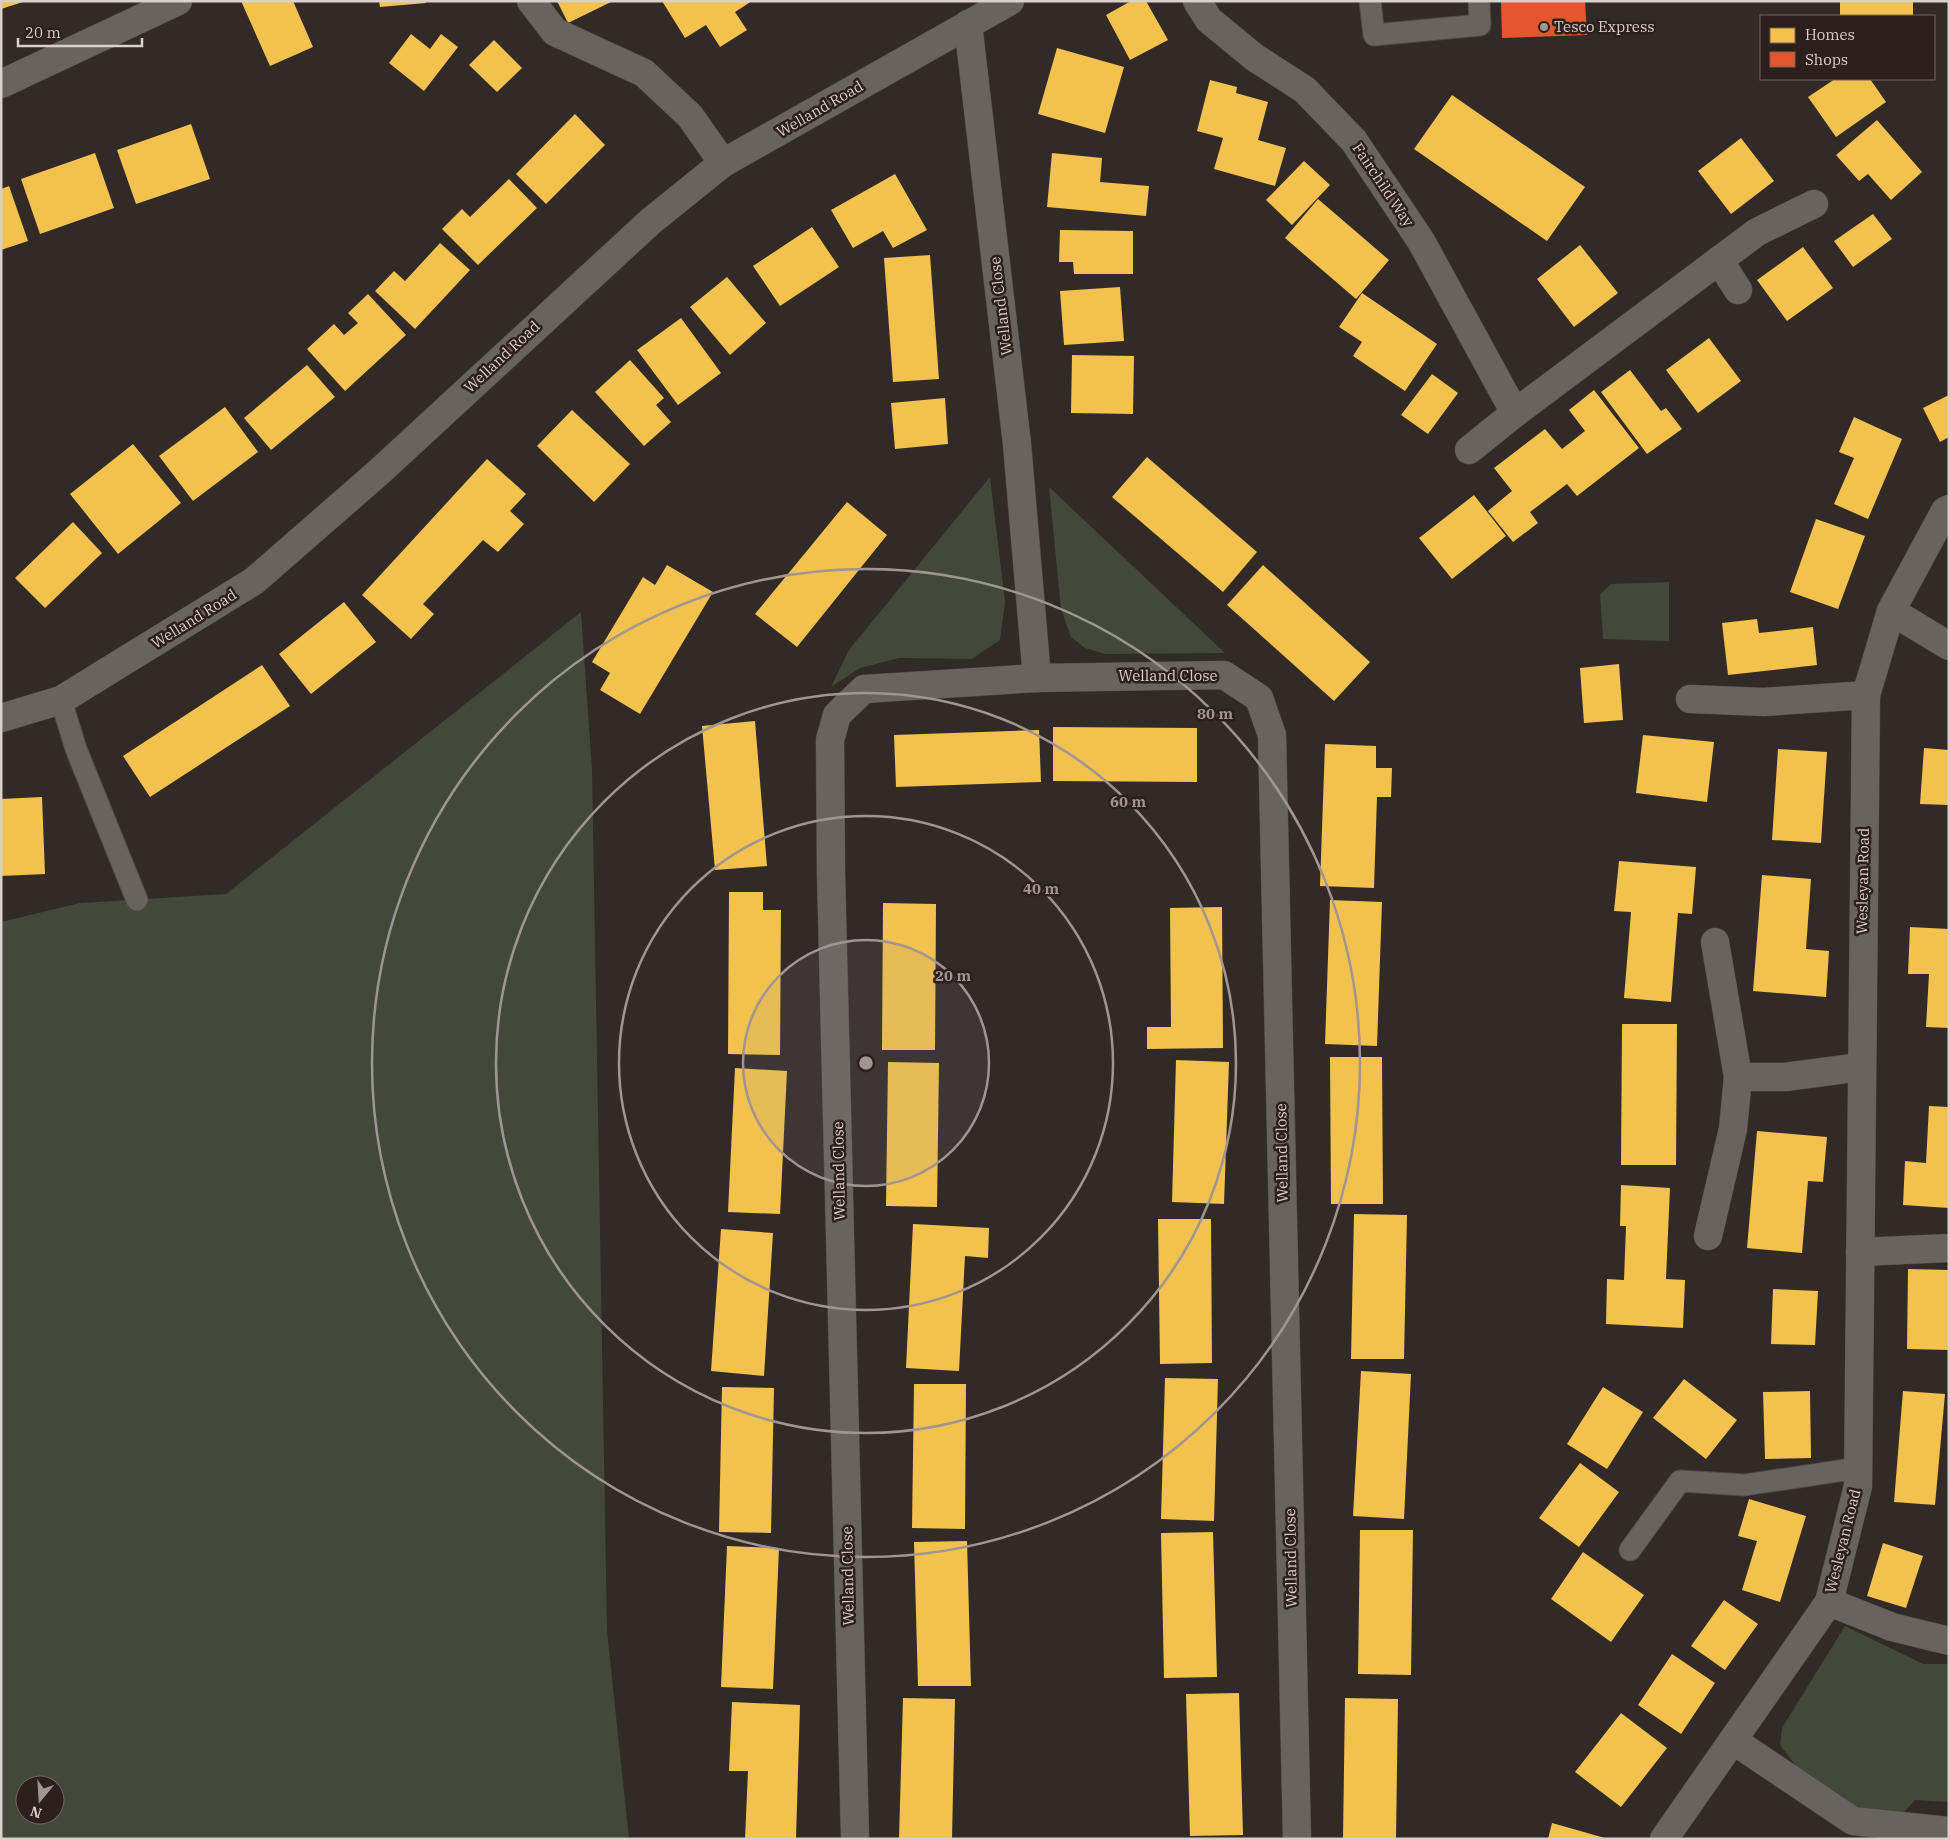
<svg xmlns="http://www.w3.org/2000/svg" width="1950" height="1840" font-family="'IBM Plex Serif',serif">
	<rect width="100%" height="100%" fill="#322a27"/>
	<g fill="#424938" fill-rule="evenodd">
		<path d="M990,477L1005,602L1000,640L972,659L899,658L860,668L831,687L849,650Z"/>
		<path d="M1049,487L1225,653L1106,654L1085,648L1071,637L1061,609Z"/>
		<path d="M1669,582V641L1603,639L1600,594L1611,584Z"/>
		<path d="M581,612L592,770L607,1631L629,1839H1V922L80,903L226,894ZM25,1785H55V1815H25Z"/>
		<path d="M1845,1626L1923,1664H1949V1802L1915,1800L1902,1814L1854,1809L1806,1779L1780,1745L1782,1728Z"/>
	</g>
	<g fill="#f2c14e">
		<path d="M1,1H23V2L1,9Z"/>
		<path d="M241,1H293L313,47L270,66Z"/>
		<path d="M379,1H425L426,3L380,7Z"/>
		<path d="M557,1H613L568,23Z"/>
		<path d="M662,1H752L735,12L747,30L720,47L706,25L685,38Z"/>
		<path d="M1131,1H1146L1168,40L1130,60L1106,15Z"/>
		<rect x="1840" y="1" width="73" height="15"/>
		<path d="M411,34L430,49L441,34L458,47L424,91L389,63Z"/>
		<path d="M494,40L522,68L497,92L469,65Z"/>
		<path d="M1057,48L1124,67L1105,133L1038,114Z"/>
		<path d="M1835,79H1870L1886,102L1836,137L1808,97Z"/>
		<path d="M1210,80L1237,87L1236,93L1268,102L1258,140L1286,148L1275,186L1214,169L1223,138L1197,131Z"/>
		<path d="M1452,95L1585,187L1547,241L1414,149Z"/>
		<path d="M575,114L605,145L546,204L516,174Z"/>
		<path d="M1877,120L1922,172L1891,200L1868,174L1859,181L1836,155Z"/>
		<path d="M191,124L210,179L136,204L117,150Z"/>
		<path d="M1741,138L1774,181L1731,214L1698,171Z"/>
		<path d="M95,153L114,208L40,234L21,179Z"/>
		<path d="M1052,153L1102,158L1100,182L1149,186L1146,216L1047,207Z"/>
		<path d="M1304,161L1330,185L1292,225L1266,200Z"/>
		<path d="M895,174L927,230L893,248L883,231L853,248L831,210Z"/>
		<path d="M509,179L537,208L478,265L442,229L462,209L470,217Z"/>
		<path d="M9,186L28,241L1,250V189Z"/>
		<path d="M1318,199L1389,260L1356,299L1285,238Z"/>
		<path d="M1873,214L1892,239L1853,267L1834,241Z"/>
		<path d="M812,227L839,267L780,306L753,266Z"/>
		<path d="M1060,230L1133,231V274H1074L1073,262H1059Z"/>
		<path d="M440,243L470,270L415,329L375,291L394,271L405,281Z"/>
		<path d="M1580,245L1618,293L1574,327L1537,279Z"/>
		<path d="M1803,247L1833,288L1787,321L1757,280Z"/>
		<path d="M930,255L939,379L893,382L884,258Z"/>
		<path d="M727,277L766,323L730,355L690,307Z"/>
		<path d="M1120,287L1124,341L1064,345L1060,291Z"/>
		<path d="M1362,293L1437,344L1405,391L1353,356L1362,342L1339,327Z"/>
		<path d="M368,294L406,335L345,391L307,349L334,324L344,335L358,323L348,313Z"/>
		<path d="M681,318L721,373L678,405L637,350Z"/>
		<path d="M1709,338L1741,381L1698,413L1666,370Z"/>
		<path d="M1072,355L1134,356L1133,414L1071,413Z"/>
		<path d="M630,360L664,398L656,405L671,422L644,446L595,392Z"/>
		<path d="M307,365L335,397L271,450L244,418Z"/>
		<path d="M1630,370L1661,411L1666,408L1682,429L1647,454L1601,392Z"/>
		<path d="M1432,374L1458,393L1428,434L1401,415Z"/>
		<path d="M1594,390L1639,448L1577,496L1567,484L1530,512L1538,523L1513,542L1488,511L1512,491L1494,468L1545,429L1562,449L1585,431L1569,410Z"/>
		<path d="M1949,395V437L1940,442L1923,408Z"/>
		<path d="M945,398L948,444L895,449L891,403Z"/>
		<path d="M225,407L258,452L193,501L159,456Z"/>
		<path d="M572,410L630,464L594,502L537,446Z"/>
		<path d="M1854,417L1902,439L1868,519L1834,504L1854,458L1839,452Z"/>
		<path d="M133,444L181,503L118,554L70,494Z"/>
		<path d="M1147,457L1257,552L1223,592L1112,497Z"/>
		<path d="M487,459L526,494L510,511L524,524L498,552L483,540L423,604L434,614L411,639L362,595Z"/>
		<path d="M1474,495L1506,536L1452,579L1419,538Z"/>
		<path d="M847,502L887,535L797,647L755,614Z"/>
		<path d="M1816,519L1865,536L1838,609L1790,592Z"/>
		<path d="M73,522L102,553L45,608L15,578Z"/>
		<path d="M667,565L713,592L640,714L600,690L610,673L592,662L643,577L655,585Z"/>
		<path d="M1263,565L1370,662L1334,701L1227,605Z"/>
		<path d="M344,602L376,642L311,694L279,654Z"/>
		<path d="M1757,619L1759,633L1813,627L1817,665L1728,675L1722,623Z"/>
		<path d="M1619,664L1623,720L1584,723L1580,668Z"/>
		<path d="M262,665L290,706L150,797L123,756Z"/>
		<path d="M755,721L767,866L715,870L702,726Z"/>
		<path d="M1053,727L1197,728V782L1053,781Z"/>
		<path d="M1039,730L1041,782L896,787L894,735Z"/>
		<path d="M1643,735L1714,742L1707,802L1636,793Z"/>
		<path d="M1325,744L1376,746V768H1392L1391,797H1377L1374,888L1320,886Z"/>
		<path d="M1924,748L1949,750V805L1920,804Z"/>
		<path d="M1778,749L1827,752L1821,843L1772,840Z"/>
		<path d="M42,797L45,874L1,876V799Z"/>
		<path d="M1619,861L1696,867L1692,914L1678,913L1671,1002L1624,998L1631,912L1614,911Z"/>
		<path d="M1762,875L1811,879L1806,949L1829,951L1826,997L1753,991Z"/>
		<path d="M729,892H763V910H781L780,1055L728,1054Z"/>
		<path d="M1330,900L1382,902L1377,1046L1325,1044Z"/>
		<path d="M883,903L936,904L935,1050H882Z"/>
		<path d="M1222,907L1223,1048L1147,1049V1027H1171L1170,908Z"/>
		<path d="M1910,927L1949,929V1028L1926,1027L1929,974H1908Z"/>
		<path d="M1622,1024H1677L1676,1165H1621Z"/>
		<path d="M1330,1057H1382L1383,1204H1331Z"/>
		<path d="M1176,1060L1229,1062L1224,1204L1172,1202Z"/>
		<path d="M888,1062L939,1063L937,1207L886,1206Z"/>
		<path d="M735,1068L787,1071L780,1214L728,1212Z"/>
		<path d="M1929,1106L1949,1107V1208L1903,1205L1905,1161L1926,1163Z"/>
		<path d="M1757,1131L1827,1137L1823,1182L1808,1181L1802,1253L1747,1248Z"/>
		<path d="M1621,1185L1670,1188L1666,1279L1685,1280L1683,1328L1606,1324L1607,1279L1624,1280L1626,1226H1620Z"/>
		<path d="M1354,1214L1407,1215L1404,1359H1351Z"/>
		<path d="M1158,1219H1211L1212,1363L1160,1364Z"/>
		<path d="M913,1224L989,1228L988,1258L965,1256L959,1371L906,1368Z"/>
		<path d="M721,1229L773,1233L764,1376L711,1371Z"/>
		<path d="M1908,1269L1949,1270V1350L1907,1349Z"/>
		<path d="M1773,1289L1818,1291L1815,1345L1771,1344Z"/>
		<path d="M1361,1371L1411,1374L1404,1519L1353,1516Z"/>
		<path d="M1165,1378L1218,1379L1214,1521L1161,1519Z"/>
		<path d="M1684,1379L1737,1420L1706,1459L1653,1418Z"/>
		<path d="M914,1384H966L965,1529L912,1528Z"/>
		<path d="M722,1387L774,1388L771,1533L719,1532Z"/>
		<path d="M1603,1387L1643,1412L1607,1469L1567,1444Z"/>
		<path d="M1810,1391L1811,1458L1765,1459L1763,1392Z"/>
		<path d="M1903,1391L1945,1394L1935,1505L1894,1502Z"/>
		<path d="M1580,1463L1619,1492L1579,1547L1539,1518Z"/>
		<path d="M1749,1499L1806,1516L1780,1602L1742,1590L1757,1541L1738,1536Z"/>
		<path d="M1360,1530H1413L1411,1675L1358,1674Z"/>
		<path d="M1213,1532L1217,1677L1164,1678L1161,1533Z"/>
		<path d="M967,1541L971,1686H918L914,1542Z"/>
		<path d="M1883,1543L1923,1556L1906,1608L1867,1596Z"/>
		<path d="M727,1546L779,1548L773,1689L721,1687Z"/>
		<path d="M1583,1552L1644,1595L1611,1642L1551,1599Z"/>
		<path d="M1724,1600L1758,1624L1725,1670L1691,1646Z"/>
		<path d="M1672,1654L1715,1683L1681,1734L1638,1705Z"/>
		<path d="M1239,1693L1243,1835L1190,1836L1186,1694Z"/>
		<path d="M903,1698L955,1699L952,1839H899Z"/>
		<path d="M1345,1698L1398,1699L1396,1839H1343Z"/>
		<path d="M732,1702L800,1705L796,1839H745L748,1771H729Z"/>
		<path d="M1621,1713L1667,1748L1621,1807L1575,1772Z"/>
		<path d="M1552,1823L1605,1838V1839H1548Z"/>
	</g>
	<path fill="#e4572e" d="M1501,1H1585L1587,35L1502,38Z"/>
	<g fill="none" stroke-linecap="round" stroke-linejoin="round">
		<g stroke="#4f4845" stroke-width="23">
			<g id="service">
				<path d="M1370,1L1374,35L1480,25L1479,1"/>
				<path d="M61,700L76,749L137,900"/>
				<path d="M1630,1550L1680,1481L1745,1485L1858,1468"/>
			</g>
		</g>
		<g stroke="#4f4845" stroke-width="29">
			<g id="minor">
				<path d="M531,1L555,32L644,73L690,116L723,163"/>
				<path d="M1197,1L1209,20L1254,57L1305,90L1354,141L1421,241L1515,413L1757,232L1814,204"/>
				<path d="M968,24L1017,444L1037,678"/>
				<path d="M1,84L178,1"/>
				<path d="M1719,260L1738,290"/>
				<path d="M1469,450L1515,413"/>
				<path d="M1891,611L1949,646"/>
				<path d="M1690,699L1764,702L1866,695"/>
				<path d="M1715,942L1738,1077H1785L1861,1067"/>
				<path d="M1708,1236L1733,1129L1738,1077"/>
				<path d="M1860,1252L1949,1248"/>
				<path d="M1829,1602L1892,1627L1949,1641"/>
				<path d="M1734,1741L1853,1821L1949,1831"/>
				<path d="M855,1839L831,873L830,740L837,715L864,689L1037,678L1224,675L1259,698L1272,735L1297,1839"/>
				<path d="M1664,1839L1829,1602L1858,1486L1866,695L1891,611L1945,511L1949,509"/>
			</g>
		</g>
		<g stroke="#4f4845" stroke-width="29">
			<path id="tertiary" d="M1,718L61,700L254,581L379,472L651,221L723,163L1010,1"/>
		</g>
		<use href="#service" stroke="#696360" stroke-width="21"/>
		<use href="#minor" stroke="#696360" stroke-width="28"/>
		<use href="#tertiary" stroke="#696360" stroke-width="28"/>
	</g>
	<circle cx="866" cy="1063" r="123" fill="#9f9592" fill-opacity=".12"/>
	<g fill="none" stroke="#9f9592" stroke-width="2.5">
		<circle cx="866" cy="1063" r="123"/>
		<circle cx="866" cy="1063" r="247"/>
		<circle cx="866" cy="1063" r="370"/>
		<circle cx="866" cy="1063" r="494"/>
	</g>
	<circle fill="#9f9592" stroke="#2d1f19" stroke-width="2" cx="1544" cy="27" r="5"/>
	<g text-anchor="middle" stroke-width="5" stroke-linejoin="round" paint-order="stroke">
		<g font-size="15" fill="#d9cfcb" stroke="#2d1f19" text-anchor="start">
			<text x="1554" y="32">Tesco Express</text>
		</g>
		<g font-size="15" fill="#d9cfcb" stroke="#2d1f19">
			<text transform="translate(820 109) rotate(-30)" y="5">Welland Road</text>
			<text transform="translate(1383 185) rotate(56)" y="5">Fairchild Way</text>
			<text transform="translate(1001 306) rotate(-97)" y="5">Welland Close</text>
			<text transform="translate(502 357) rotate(-43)" y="5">Welland Road</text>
			<text transform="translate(194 619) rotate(-32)" y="5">Welland Road</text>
			<text x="1168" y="681">Welland Close</text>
			<text transform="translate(1863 881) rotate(-89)" y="5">Wesleyan Road</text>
			<text transform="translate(1282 1153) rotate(-91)" y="5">Welland Close</text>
			<text transform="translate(839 1171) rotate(-91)" y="5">Welland Close</text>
			<text transform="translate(1843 1541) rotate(-76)" y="5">Wesleyan Road</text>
			<text transform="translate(1291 1558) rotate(-91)" y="5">Welland Close</text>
			<text transform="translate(848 1576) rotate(-91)" y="5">Welland Close</text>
		</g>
	</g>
	<circle cx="866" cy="1063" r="8" fill="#9f9592" stroke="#2d1f19" stroke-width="2.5"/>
	<g font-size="15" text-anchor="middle" font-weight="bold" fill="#9f9592" stroke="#2d1f19" stroke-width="5" stroke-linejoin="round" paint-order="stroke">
		<text x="1215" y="719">80 m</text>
		<text x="1128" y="807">60 m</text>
		<text x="1041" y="894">40 m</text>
		<text x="953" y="981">20 m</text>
	</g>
	<rect width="1950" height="1840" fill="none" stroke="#d9cfcb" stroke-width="5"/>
	<rect x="1760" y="15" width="175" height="65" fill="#2d1f19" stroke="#726560"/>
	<rect x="1770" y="28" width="25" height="15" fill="#f2c14e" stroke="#726560"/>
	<text x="1805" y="40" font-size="15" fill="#d9cfcb">Homes</text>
	<rect x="1770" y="52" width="25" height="15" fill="#e4572e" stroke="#726560"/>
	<text x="1805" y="65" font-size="15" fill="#d9cfcb">Shops</text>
	<g transform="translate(40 1800) rotate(198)"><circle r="24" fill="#2d1f19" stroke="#726560"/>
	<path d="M0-4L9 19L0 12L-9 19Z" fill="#9f9592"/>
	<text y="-8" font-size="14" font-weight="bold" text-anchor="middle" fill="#d9cfcb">N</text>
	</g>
	<path d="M18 38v8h124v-8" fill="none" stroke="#d9cfcb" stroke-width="2.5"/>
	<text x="25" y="38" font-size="15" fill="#d9cfcb" stroke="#2d1f19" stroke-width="4" paint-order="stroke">20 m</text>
</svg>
